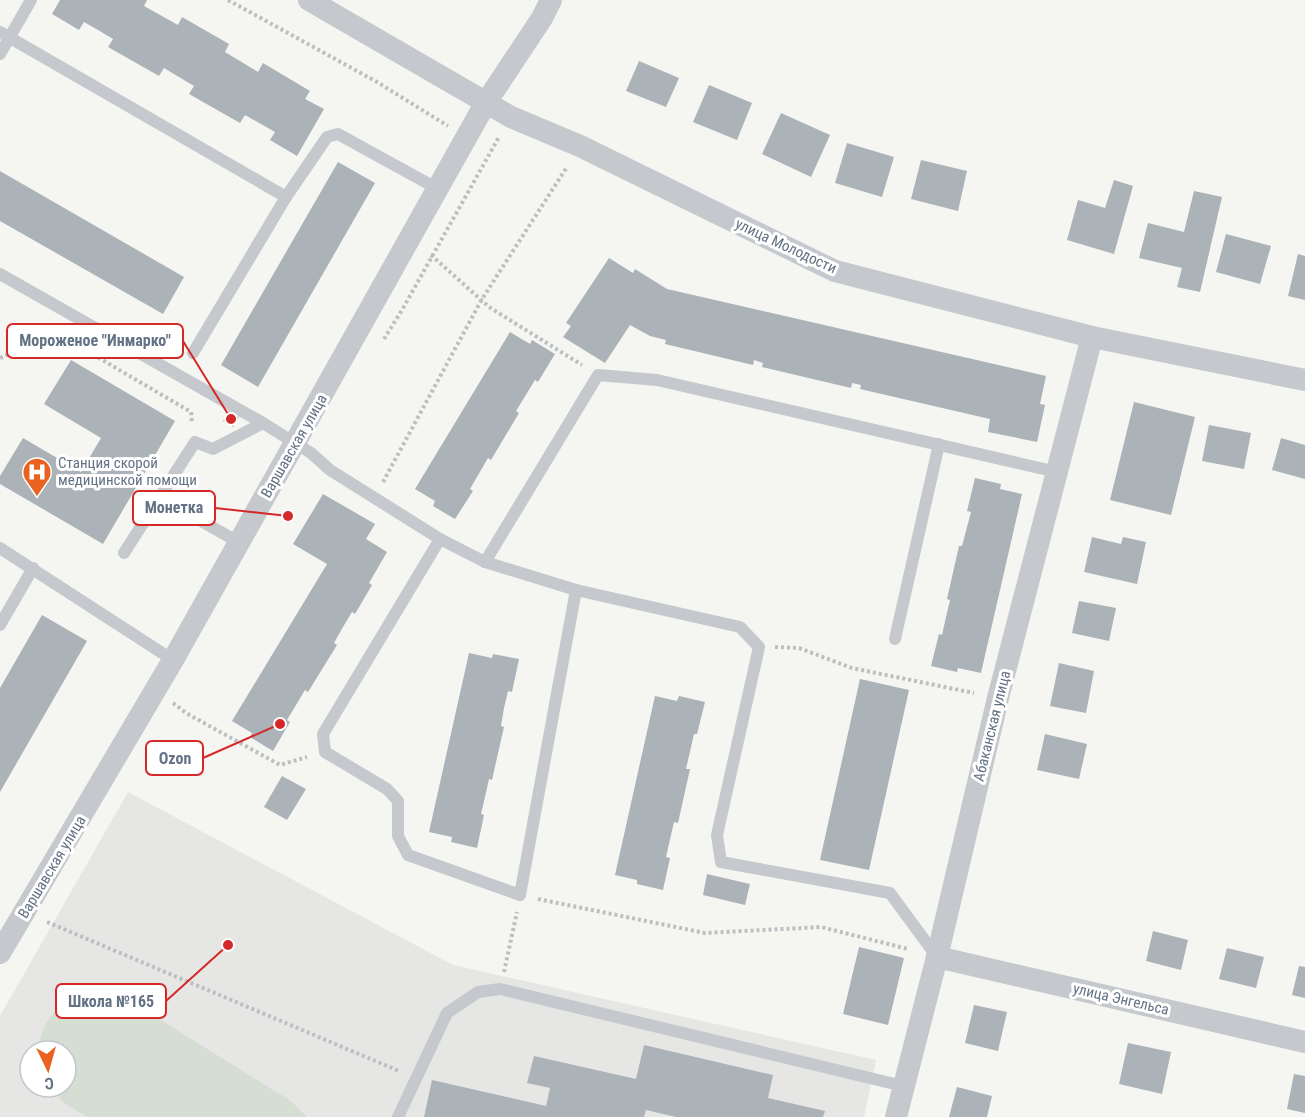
<svg xmlns="http://www.w3.org/2000/svg" width="1305" height="1117" font-family="'Roboto Condensed',sans-serif">
	<rect width="100%" height="100%" fill="#f5f6f2"/>
	<path fill="#e6e7e5" fill-rule="evenodd" d="M128,792L453,965L876,1060L864,1117H0V1016ZM30,1051H66V1087H30Z"/>
	<path fill="#d6ddd3" d="M91,993H110L127,999L291,1101L307,1117H87L64,1103L49,1087H66V1051H38C42,1017 59,1002 91,993Z"/>
	<g fill="#abb2b8">
		<path d="M60,0H147L144,6L178,25L182,17L229,44L225,52L258,72L263,63L310,91L305,99L324,109L297,156L270,140L275,132L245,115L240,123L189,94L194,86L164,68L159,76L108,47L113,39L98,30L84,22L79,30L52,14Z"/>
		<path d="M639,61L679,78L666,107L626,91Z"/>
		<path d="M709,85L752,103L737,140L693,122Z"/>
		<path d="M781,113L830,135L811,177L762,154Z"/>
		<path d="M847,143L894,157L882,197L835,183Z"/>
		<path d="M921,160L967,171L958,211L911,199Z"/>
		<path d="M338,162L375,183L258,387L221,365Z"/>
		<path d="M0,171L184,277L163,314L0,221Z"/>
		<path d="M1114,180L1133,186L1114,254L1067,240L1078,200L1105,208Z"/>
		<path d="M1194,191L1222,197L1200,292L1177,287L1182,268L1139,258L1148,223L1184,232Z"/>
		<path d="M1226,234L1271,246L1260,284L1216,272Z"/>
		<path d="M1298,254L1305,256V300L1288,296Z"/>
		<path d="M609,258L633,273L635,269L667,289L1046,376L1040,404L1045,405L1037,442L988,432L990,419L860,389L861,385L852,383L851,388L762,367L763,363L754,360L753,365L665,344L666,340L650,336L630,325L605,363L563,337L571,326L566,323Z"/>
		<path d="M510,332L530,344L532,340L555,354L538,382L535,380L516,411L519,413L491,460L488,458L470,489L473,491L455,519L433,506L435,501L415,489Z"/>
		<path d="M71,360L175,421L103,544L0,484V476L23,438L81,472L101,438L44,404Z"/>
		<path d="M1134,402L1195,417L1171,515L1110,500Z"/>
		<path d="M229,411L239,417L233,427L223,421Z"/>
		<path d="M1209,425L1251,433L1244,469L1202,461Z"/>
		<path d="M1281,438L1305,445V479L1272,470Z"/>
		<path d="M975,478L1001,484L1000,489L1022,494L981,673L958,668L957,672L931,666L939,634L942,635L946,617L950,600L947,599L959,546H962L971,512L967,511Z"/>
		<path d="M323,494L375,524L366,539L387,552L369,583L372,585L355,614L352,612L343,627L334,643L337,645L308,692L305,690L287,720L290,722L273,751L250,737L252,733L232,721L327,564L293,544Z"/>
		<path d="M1092,537L1121,544L1123,537L1146,542L1137,584L1084,572Z"/>
		<path d="M1079,601L1116,608L1109,641L1072,633Z"/>
		<path d="M42,615L87,641L0,792V688Z"/>
		<path d="M469,653L492,658L493,654L519,659L512,692L508,691L504,708L501,726L504,727L492,780L489,779L485,797L481,814L484,815L477,848L451,842L452,837L429,832Z"/>
		<path d="M1059,663L1094,671L1086,713L1050,706Z"/>
		<path d="M860,679L909,690L869,870L820,860Z"/>
		<path d="M655,696L677,701L679,696L705,702L697,734H694L686,769H690L678,823L674,822L666,857L670,858L663,890L637,884V880L615,875Z"/>
		<path d="M1045,734L1087,744L1079,779L1037,770Z"/>
		<path d="M282,776L306,789L287,820L264,807Z"/>
		<path d="M707,874L750,884L745,905L703,895Z"/>
		<path d="M1153,931L1188,940L1181,970L1146,961Z"/>
		<path d="M859,947L904,958L888,1025L843,1014Z"/>
		<path d="M1227,948L1264,957L1256,988L1219,979Z"/>
		<path d="M1299,966L1305,967V998L1292,995Z"/>
		<path d="M974,1005L1007,1012L998,1051L965,1043Z"/>
		<path d="M1128,1043L1171,1052L1162,1094L1119,1084Z"/>
		<path d="M644,1045L773,1075L768,1098L825,1111L823,1117H676L646,1110L644,1117H424L432,1080L546,1106L550,1088L527,1083L534,1056L636,1079Z"/>
		<path d="M1294,1074L1305,1076V1113L1287,1109Z"/>
		<path d="M957,1087L992,1096L987,1117H949Z"/>
	</g>
	<g fill="none" stroke-linecap="round" stroke-linejoin="round">
		<g stroke="#bcbfc1" stroke-width="4" stroke-dasharray="3 3" stroke-linecap="butt">
			<path d="M228,0L377,82L448,126"/>
			<path d="M431,255L489,307L582,365"/>
			<path d="M384,339L402,310L499,137"/>
			<path d="M28,346L87,351L191,412L192,424"/>
			<path d="M0,358L28,346L56,326"/>
			<path d="M383,482L482,299L567,167"/>
			<path d="M775,647L799,648L852,668L974,693"/>
			<path d="M173,703L186,713L280,765L307,757"/>
			<path d="M538,899L705,933L821,927L908,949"/>
			<path d="M47,922L399,1071"/>
			<path d="M504,972L517,912"/>
		</g>
		<g stroke="#c5c8cc" stroke-width="12">
			<path d="M0,32L286,197L327,137L338,134L438,189"/>
			<path d="M0,54L31,0"/>
			<path d="M0,274L263,423L311,453L330,470L440,539L485,562L576,590L740,627L759,647L717,835L721,862L890,893L937,957"/>
			<path d="M193,353L286,197"/>
			<path d="M159,497L240,543"/>
			<path d="M440,539L323,734L325,752L387,789L398,801V836L408,855L520,895L576,590"/>
			<path d="M0,548L173,660"/>
			<path d="M124,553L195,442L213,449L263,423"/>
			<path d="M485,562L598,375L657,380L1057,472"/>
			<path d="M0,625L33,568"/>
			<path d="M895,639L939,444"/>
			<path d="M398,1117L447,1013L478,992L500,989L903,1086"/>
		</g>
		<g stroke="#c5c8cc" stroke-width="22">
			<path d="M309,0L511,117L580,146L835,271L1092,337L1305,380"/>
			<path d="M0,953L173,660L485,104L542,18L551,0"/>
			<path d="M937,957L1305,1042"/>
			<path d="M896,1117L937,957L998,698L1092,337"/>
		</g>
	</g>
	<defs>
		<g id="hospital-pin" transform="scale(1.5)"><path d="M0 17L-7.5 6A9.5 9.5 0 1 1 7.5 6Z" fill="#e9621f" stroke="#fff"/><path d="M-5-5h3v3.5h4V-5h3V5h-3V1.5h-4V5h-3Z" fill="#fff"/></g>
	</defs>
	<g fill-rule="evenodd">
		<use href="#hospital-pin" x="37" y="472"/>
	</g>
	<g text-anchor="middle" stroke-width="6" stroke-linejoin="round" paint-order="stroke">
		<g font-size="15" fill="#637284" stroke="#fff">
			<text transform="translate(786 246) rotate(25)" y="5">улица Молодости</text>
			<text transform="translate(294 446) rotate(-60)" y="5">Варшавская улица</text>
			<text transform="translate(992 726) rotate(-76)" y="5">Абаканская улица</text>
			<text transform="translate(52 867) rotate(-59)" y="5">Варшавская улица</text>
			<text transform="translate(1121 999) rotate(13)" y="5">улица Энгельса</text>
		</g>
		<g font-size="15" fill="#637284" stroke="#fff" text-anchor="start">
			<text x="58" y="468">Станция скорой<tspan x="58" dy="17">медицинской помощи</tspan></text>
		</g>
	</g>
	<path fill="none" stroke="#d62828" stroke-width="2" d="M231 419L183 341M288 516L215 508M280 724L203 758M228 945L166 1001"/>
	<g fill="#d62828" stroke="#fff" stroke-width="2">
		<circle cx="231" cy="419" r="6"/>
		<circle cx="288" cy="516" r="6"/>
		<circle cx="280" cy="724" r="6"/>
		<circle cx="228" cy="945" r="6"/>
	</g>
	<g fill="#fff" stroke="#d62828" stroke-width="2">
		<rect x="7" y="324" width="176" height="34" rx="6"/>
		<rect x="133" y="491" width="82" height="34" rx="6"/>
		<rect x="146" y="741" width="57" height="34" rx="6"/>
		<rect x="56" y="984" width="110" height="34" rx="6"/>
	</g>
	<g font-size="16" text-anchor="middle" font-weight="bold" fill="#637284">
		<text x="95" y="346">Мороженое "Инмарко"</text>
		<text x="174" y="513">Монетка</text>
		<text x="175" y="764">Ozon</text>
		<text x="111" y="1007">Школа №165</text>
	</g>
	<g transform="translate(48 1069) rotate(175)"><circle r="28" fill="#ffffff" stroke="#c1c7ce" stroke-width="1.5"/>
	<path d="M0-4.5L10 22L0 15L-10 22Z" fill="#e9621f"/>
	<text y="-9" font-size="16" font-weight="bold" text-anchor="middle" fill="#637284">С</text>
	</g>
</svg>
